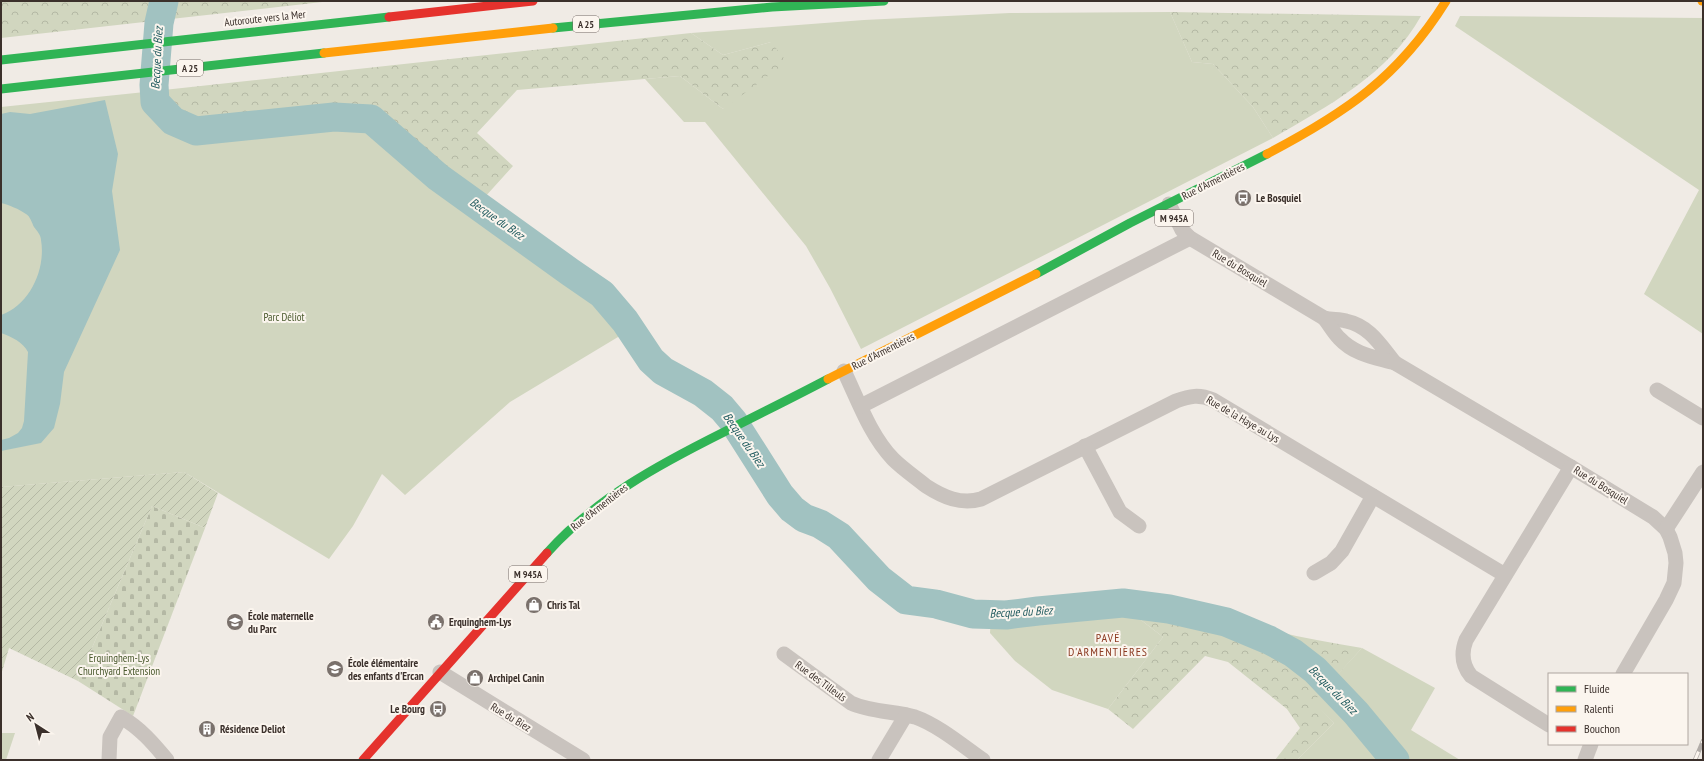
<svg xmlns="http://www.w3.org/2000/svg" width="1704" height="761" font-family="'PT Sans Narrow',sans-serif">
	<defs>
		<pattern id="forest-crowns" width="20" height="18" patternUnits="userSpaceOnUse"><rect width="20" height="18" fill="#d1d6bf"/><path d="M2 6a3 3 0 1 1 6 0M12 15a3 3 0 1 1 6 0" fill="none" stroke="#b4b8a4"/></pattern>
		<pattern id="cemetery-stones" width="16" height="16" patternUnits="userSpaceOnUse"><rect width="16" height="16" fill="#d1d6bf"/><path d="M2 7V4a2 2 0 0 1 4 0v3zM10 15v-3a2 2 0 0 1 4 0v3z" fill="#b4b8a4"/></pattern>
		<pattern id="garden-furrows" width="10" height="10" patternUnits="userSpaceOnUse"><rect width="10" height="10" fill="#d1d6bf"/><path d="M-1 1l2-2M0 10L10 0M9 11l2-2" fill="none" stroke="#b4b8a4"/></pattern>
	</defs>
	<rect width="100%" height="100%" fill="#f0ebe5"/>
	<g fill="#d1d6bf">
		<path d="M1170,12L1192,62L1213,64L1253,107L1273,138L861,349L830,288L806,246L705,122H684L645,79L680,76L723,109L771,42L723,55L691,33L864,20L1010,13Z"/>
		<path d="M1460,16L1703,18V334L1644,294L1699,190L1455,26Z"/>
		<path d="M145,92L164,118L204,138L368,125L604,305L623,334L510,402L405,495L382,474L353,526L329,559L184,472L1,487V107Z"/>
		<path d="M1110,596L1163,637L1108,709L1052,690L1015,661L990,633L992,603Z"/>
		<path d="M1362,648L1435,688L1411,730L1460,760H1297L1334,723L1312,702Z"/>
		<path d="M1,733H15L6,760H1Z"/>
	</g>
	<g fill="url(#forest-crowns)">
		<path d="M1,1H331L1,38Z"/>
		<path d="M1170,12L1421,16C1389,74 1328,106 1273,138L1253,107L1213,64L1192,62Z"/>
		<path d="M691,33L723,55L771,42L787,62L723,109L680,76L517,90L477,133L513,166L475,208L368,125L204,138L164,118L145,92Z"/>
		<path d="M1110,596C1167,600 1220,618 1275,631C1303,638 1333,643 1362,648L1313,702L1334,723L1297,760H1275L1300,728L1287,709L1228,662L1205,656L1133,729L1108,709L1163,637Z"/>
	</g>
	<path fill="url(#cemetery-stones)" d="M152,506L205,528L133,716L78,681Z"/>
	<path fill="url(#garden-furrows)" d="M184,472L218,493L205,528L152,506L78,681L9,648L1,675V487Z"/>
	<path fill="#a1c2c1" d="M105,100L118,154L112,191L120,250L64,372L60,404L54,428L41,443L1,451V440L9,438L18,433L22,428L24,421L28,352C23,342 12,337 1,333V315C30,305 46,269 41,240C41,235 37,231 34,227C32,223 30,216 26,214C19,209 9,205 1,203V114L10,112L30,114Z"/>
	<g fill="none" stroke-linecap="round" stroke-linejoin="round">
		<path stroke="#a1c2c1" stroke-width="29" d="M164,1L159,23L154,85L155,102L173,121L196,131L334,117L371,119L438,177L570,272L602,294L625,321L651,360L663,371L703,393L722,408L733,421L780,495L792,509L804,518L820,524L839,536L879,579L906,600L936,604L973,614L1006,615L1038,611L1123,603L1169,609L1226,622L1269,640L1293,653L1315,670L1356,713L1395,760"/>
		<g stroke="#c9c3be" stroke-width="15">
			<path d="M1169,204L1182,230L1190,238L1324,318C1332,320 1339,319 1346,321C1370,326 1381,346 1395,363"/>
			<path d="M1324,318C1329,324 1333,332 1339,338C1355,355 1374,357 1395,363L1571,467L1653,517L1666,529L1670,537L1675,553L1676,563L1674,583L1666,600L1623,674"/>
			<path d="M844,371C858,400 870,435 893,459C903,469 915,477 926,486C943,497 961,505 981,499L1176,401C1190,396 1199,394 1213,400L1505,575"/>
			<path d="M1657,390L1703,418"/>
			<path d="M861,406L1190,238"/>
			<path d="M1085,446L1120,512L1139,526"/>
			<path d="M1666,529L1703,472"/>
			<path d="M1314,573L1331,563L1342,551L1373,496"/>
			<path d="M784,654L851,703C870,712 894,711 915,717C938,725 963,746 983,760"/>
			<path d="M440,672L583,760"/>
			<path d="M1549,725L1471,676C1462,665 1461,653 1466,640L1571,467"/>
			<path d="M109,760L110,737L121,717C140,728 153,743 167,760"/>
			<path d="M879,760L906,715"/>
			<path d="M1585,760L1591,744"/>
		</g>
		<g stroke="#30b455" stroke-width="9">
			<path d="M553,28L772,7L884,1"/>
			<path d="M1,60L389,17"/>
			<path d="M1,89L324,53"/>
			<path d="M1036,274L1130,223L1267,154"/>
			<path d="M547,553C596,498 660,464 724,432C759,414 794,397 828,379"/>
		</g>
		<g stroke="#ff9f0a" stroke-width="9">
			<path d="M1702,1H1703"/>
			<path d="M324,53L553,28"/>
			<path d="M1267,154C1345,113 1398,78 1446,1"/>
			<path d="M828,379L1036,274"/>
		</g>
		<g stroke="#e5322d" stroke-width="9">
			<path d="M389,17L533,1"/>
			<path d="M363,760L547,553"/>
		</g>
		<g stroke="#b1aca8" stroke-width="4.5">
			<path id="rail" d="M1695,760L1703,741"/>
		</g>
		<use href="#rail" stroke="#fbf5ee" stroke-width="3" stroke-dasharray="9" stroke-linecap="butt"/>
	</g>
	<defs>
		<g id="bus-disc" transform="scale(0.9)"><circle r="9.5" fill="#7a716c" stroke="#fbf5ee"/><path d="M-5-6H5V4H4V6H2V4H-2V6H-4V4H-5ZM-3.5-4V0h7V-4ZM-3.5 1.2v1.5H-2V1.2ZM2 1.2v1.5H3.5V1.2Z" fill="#fff"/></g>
		<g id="shop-disc" transform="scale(0.9)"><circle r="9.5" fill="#7a716c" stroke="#fbf5ee"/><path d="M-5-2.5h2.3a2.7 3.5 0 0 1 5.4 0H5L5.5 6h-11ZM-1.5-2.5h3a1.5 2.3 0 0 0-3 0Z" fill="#fff"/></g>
		<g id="school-disc" transform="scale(0.9)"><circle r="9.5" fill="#7a716c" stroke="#fbf5ee"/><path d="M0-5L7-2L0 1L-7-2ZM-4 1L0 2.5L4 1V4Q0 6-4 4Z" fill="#fff"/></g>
		<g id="civic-disc" transform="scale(0.9)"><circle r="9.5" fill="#7a716c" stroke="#fbf5ee"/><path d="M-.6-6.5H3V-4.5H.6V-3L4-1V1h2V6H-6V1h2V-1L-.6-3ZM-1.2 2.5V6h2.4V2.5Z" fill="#fff"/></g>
		<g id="building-disc" transform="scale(0.9)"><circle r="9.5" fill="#7a716c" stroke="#fbf5ee"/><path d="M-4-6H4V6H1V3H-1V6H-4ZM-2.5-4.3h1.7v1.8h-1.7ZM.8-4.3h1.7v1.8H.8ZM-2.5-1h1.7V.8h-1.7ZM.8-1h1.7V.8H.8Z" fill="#fff"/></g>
	</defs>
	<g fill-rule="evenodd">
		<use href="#bus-disc" x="1243" y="198"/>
		<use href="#shop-disc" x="534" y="605"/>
		<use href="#school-disc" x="235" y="622"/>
		<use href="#civic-disc" x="436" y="622"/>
		<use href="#school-disc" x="335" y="669"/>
		<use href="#shop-disc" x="475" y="678"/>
		<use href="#bus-disc" x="438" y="709"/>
		<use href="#building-disc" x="207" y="729"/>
	</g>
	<g text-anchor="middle" stroke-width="4" stroke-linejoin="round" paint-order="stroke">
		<g fill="#fbf5ee" stroke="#756b66" stroke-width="1">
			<rect x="573" y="16" width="26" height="16" rx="3"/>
			<rect x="177" y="60" width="26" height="16" rx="3"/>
			<rect x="1155" y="210" width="38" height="16" rx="3"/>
			<rect x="509" y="566" width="38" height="16" rx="3"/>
		</g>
		<g font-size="10" font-weight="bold" fill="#3b302b">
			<text x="586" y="28">A 25</text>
			<text x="190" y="72">A 25</text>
			<text x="1174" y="222">M 945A</text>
			<text x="528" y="578">M 945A</text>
		</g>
		<g font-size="11" fill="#3b302b" stroke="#fbf5ee">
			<text transform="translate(265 18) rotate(-6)" y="4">Autoroute vers la Mer</text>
			<text transform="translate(1213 181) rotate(-27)" y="4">Rue d'Armentières</text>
			<text transform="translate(1240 268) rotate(31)" y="4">Rue du Bosquiel</text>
			<text transform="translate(883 351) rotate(-27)" y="4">Rue d'Armentières</text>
			<text transform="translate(1243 419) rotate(30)" y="4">Rue de la Haye au Lys</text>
			<text transform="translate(1601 485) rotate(32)" y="4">Rue du Bosquiel</text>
			<text transform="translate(599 507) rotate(-38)" y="4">Rue d'Armentières</text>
			<text transform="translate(821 681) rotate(36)" y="4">Rue des Tilleuls</text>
			<text transform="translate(511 717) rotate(31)" y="4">Rue du Biez</text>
		</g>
		<g font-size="11" font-weight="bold" fill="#3b302b" stroke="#fbf5ee" text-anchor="start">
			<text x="1256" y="202">Le Bosquiel</text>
			<text x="547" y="609">Chris Tal</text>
			<text x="248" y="620">École maternelle<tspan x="248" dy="13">du Parc</tspan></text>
			<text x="449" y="626">Erquinghem-Lys</text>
			<text x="348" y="667">École élémentaire<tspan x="348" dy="13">des enfants d'Ercan</tspan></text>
			<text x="488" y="682">Archipel Canin</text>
			<text x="425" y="713" text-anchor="end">Le Bourg</text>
			<text x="220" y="733">Résidence Deliot</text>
		</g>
		<g font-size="11" fill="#4a5a2e" stroke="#fbf5ee">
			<text x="284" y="321">Parc Déliot</text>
			<text x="119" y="662">Erquinghem-Lys<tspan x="119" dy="13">Churchyard Extension</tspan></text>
		</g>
		<g font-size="12" font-style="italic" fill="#1f5a5e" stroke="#fbf5ee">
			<text transform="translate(157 58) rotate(-87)" y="4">Becque du Biez</text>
			<text transform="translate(497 219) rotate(35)" y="4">Becque du Biez</text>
			<text transform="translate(744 440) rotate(55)" y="4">Becque du Biez</text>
			<text transform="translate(1021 612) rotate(-3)" y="4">Becque du Biez</text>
			<text transform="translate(1333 690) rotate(45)" y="4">Becque du Biez</text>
		</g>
		<g font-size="12" letter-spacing="1" fill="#8c3b22" stroke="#fbf5ee">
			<text x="1108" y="642">PAVÉ<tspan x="1108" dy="14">D'ARMENTIÈRES</tspan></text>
		</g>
	</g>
	<rect width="1704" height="761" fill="none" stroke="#3b302b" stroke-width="4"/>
	<rect x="1548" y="673" width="140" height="72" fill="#fbf5ee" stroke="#aea6a0"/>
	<rect x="1556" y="686" width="20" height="6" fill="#30b455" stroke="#aea6a0"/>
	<text x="1584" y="693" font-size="12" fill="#3b302b">Fluide</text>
	<rect x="1556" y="706" width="20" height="6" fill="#ff9f0a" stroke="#aea6a0"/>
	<text x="1584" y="713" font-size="12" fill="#3b302b">Ralenti</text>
	<rect x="1556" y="726" width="20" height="6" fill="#e5322d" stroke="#aea6a0"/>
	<text x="1584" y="733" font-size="12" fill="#3b302b">Bouchon</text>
	<g transform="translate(36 725) rotate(324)" stroke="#fbf5ee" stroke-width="3" paint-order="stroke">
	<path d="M0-3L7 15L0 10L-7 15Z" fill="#3b302b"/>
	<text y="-6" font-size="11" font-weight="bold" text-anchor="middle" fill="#3b302b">N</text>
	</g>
</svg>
